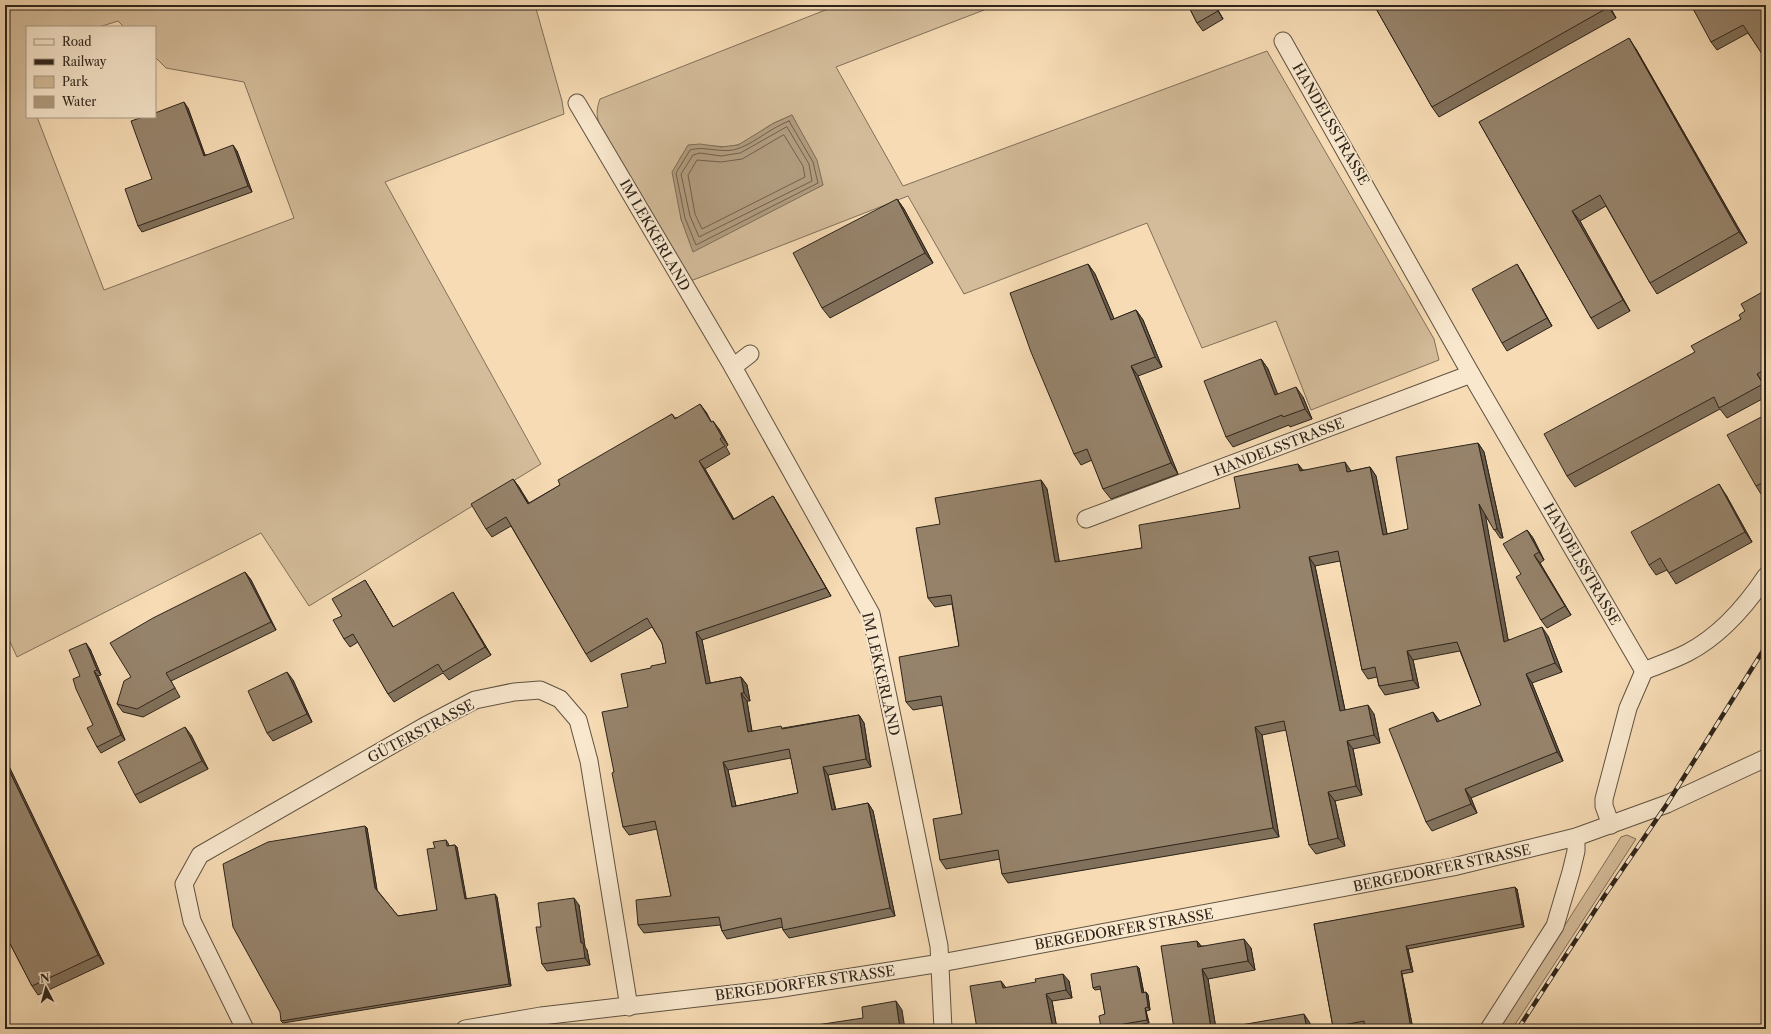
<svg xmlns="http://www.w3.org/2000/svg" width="1771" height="1034" font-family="'Libre Caslon Text',serif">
	<rect width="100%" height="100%" fill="#f6dbb4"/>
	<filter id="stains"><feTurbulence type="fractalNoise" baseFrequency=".005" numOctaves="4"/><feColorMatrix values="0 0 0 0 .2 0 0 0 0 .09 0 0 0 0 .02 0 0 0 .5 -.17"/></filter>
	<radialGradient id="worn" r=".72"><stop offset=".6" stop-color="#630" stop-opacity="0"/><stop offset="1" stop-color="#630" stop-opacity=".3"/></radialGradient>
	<g fill="#d4bc9a" stroke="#80705a" fill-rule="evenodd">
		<path d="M5,5H535L562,101L564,114L385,182L541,464L309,606L261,533L17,657L5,631ZM118,21L124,27H155V57L166,68L244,82L294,218L104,290L37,117H27V27H99Z"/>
		<path d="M838,5H997L836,67L903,186L1267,51L1434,339L1439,360L1311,410L1276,321L1202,348L1147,223L964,294L908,196L688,282L601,128C596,117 596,110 600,99ZM792,115L802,135L823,185L790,201L690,239L681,219L680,158C696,136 715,151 737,145C750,141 762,129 774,123C780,120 786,118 792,115Z"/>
		<path d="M1627,835L1636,839L1512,1029H1499L1621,837Z"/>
	</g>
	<path fill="#b29d80" stroke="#7d6d58" d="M792,115L817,160L823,185L693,252L681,219L672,172L688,145L700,144L721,147L738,145L774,123Z"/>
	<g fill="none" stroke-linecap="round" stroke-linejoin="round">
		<g stroke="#70604e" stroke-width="1">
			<path d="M789,121L813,162L818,183L696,245L685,218L676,173L690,150C706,145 723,155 740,148C757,141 771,128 789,121Z"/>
			<path d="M787,127L809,164L812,181L699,237L690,216L681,174L693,155L700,153L721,156L740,153Z"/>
			<path d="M784,135L803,166L805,177L702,229L695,214L688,175L697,160L721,162L742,159Z"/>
		</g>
		<g stroke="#5f5241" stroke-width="19">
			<g id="minor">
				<path d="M1283,41L1471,374L1644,671"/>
				<path d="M577,103L733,367L871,614L939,946L943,1029"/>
				<path d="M733,367L750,354"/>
				<path d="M1086,519L1471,374"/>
				<path d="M1611,825L1604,806V799L1628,708L1644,671C1658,665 1673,660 1687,653C1720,636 1746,606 1766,576"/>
				<path d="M245,1029L192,921L184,884L200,855L425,726L475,700L514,692L540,690L560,699L578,720L589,761L629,1007"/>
				<path d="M465,1029L541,1016L776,989L941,963L1453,867L1576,837L1667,804L1766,758"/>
				<path d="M1489,1029L1555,926L1571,872L1576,851V837"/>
			</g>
		</g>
		<use href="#minor" stroke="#f9e8ce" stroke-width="17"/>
		<g stroke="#2d241b" stroke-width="4.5">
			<path id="rail" d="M1518,1029L1605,895L1667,804L1766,646"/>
		</g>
		<use href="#rail" stroke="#f9e8ce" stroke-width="3" stroke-dasharray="9" stroke-linecap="butt"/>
	</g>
	<g fill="#81715c" stroke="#2d241b" fill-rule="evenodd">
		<path d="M1188,5H1215L1223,19L1203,31L1197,23Z"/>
		<path d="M1374,5H1609L1616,18L1439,117L1432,107Z"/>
		<path d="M1766,5V59L1748,33L1717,50L1711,42Z"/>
		<path d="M1636,49L1747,243L1657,294L1650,283L1606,206L1580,221L1630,311L1598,329L1591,318L1479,122Z"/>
		<path d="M188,108L205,155L237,151L252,192L142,232L138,226L152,179Z"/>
		<path d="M897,199L904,209L933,263L830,318L822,308Z"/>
		<path d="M1088,264L1095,274L1114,319L1136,310L1143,320L1162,367L1138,376L1178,474L1111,499L1103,489L1092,460L1081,465L1074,454Z"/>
		<path d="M1522,272L1552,326L1507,351L1502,343Z"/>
		<path d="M1766,290V383L1764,384L1766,387V397L1727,418L1720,409L1575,487L1567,476L1695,352L1741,319L1745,311Z"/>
		<path d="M1261,359L1268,369L1277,394L1303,397L1312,419L1290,427L1289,425L1233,447L1226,437Z"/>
		<path d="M706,412L711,422L719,429L728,445L726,447L730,454L705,469L734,519L773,496L778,504L831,596L702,640L710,683L741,677L747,685L750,701H747L752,731L783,728L859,715L864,723L871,767L828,775L836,810L868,803L873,811L895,916L789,938L783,930V927L727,939L722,931L720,925L644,933L638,925L671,896L657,829L629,835L623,827L614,772L628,707L651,668L666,663L662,643L652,627L591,662L586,654L511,526L492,537L486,529L513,479L519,487L529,503L560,485L672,414L675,418ZM791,758L798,793L736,806L728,770Z"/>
		<path d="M1766,416V492L1761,494L1756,486Z"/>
		<path d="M1478,443L1484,452L1503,538H1500L1485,515L1508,640L1548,636L1562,672L1532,683L1563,761L1471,798L1477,813L1432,831L1426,822L1440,721L1481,705L1460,651L1413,660L1419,688L1385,695L1379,686L1377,677L1368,679L1362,670L1340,561L1315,566L1345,710L1374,714L1380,743L1353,749L1362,795L1335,801L1345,846L1316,854L1309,845L1286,730L1262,735L1279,837L1008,883L1002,874L1000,859L946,869L940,860L962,814L943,705L913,710L906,702L959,646L952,604L935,607L928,598L940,524L1041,480L1047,489L1059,562L1142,548L1240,508L1298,464L1303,470L1351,471L1370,467L1376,476L1387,534L1408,529Z"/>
		<path d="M1726,495L1752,542L1676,584L1667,570L1656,575L1649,565Z"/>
		<path d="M1527,530L1533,538L1544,560L1540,563L1571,615L1547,628L1541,620L1521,574Z"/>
		<path d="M245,572L251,580L276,630L171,681L180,697L143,717L123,712L117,704L131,677Z"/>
		<path d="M370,588L393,627L458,600L491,655L449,680L443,673L394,702L388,694L358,642L350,647L344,639L342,616Z"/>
		<path d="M90,649L101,675L98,676L125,740L101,753L97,747L93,725L80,676Z"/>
		<path d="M293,680L312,722L273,741L267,733Z"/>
		<path d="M191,735L208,769L140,803L135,795Z"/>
		<path d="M5,758L104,964L38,995L32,986L5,934Z"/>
		<path d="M367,828L377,890L398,916L437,910L435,848L446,840L448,843L449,846L455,845L457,847L466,899L497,897L511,986L283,1023L281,1021Z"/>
		<path d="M1517,889L1524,927L1408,949L1413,972L1402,974L1413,1029H1365L1364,1024L1339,1029H1334L1333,1027L1314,924Z"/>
		<path d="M579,905L585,947L587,950L590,965L547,971L542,964L541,927Z"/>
		<path d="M1197,941L1201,946L1251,948L1255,970L1208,979L1216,1029H1174Z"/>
		<path d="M1139,968L1144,993L1146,992L1148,995L1150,1010L1146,1011L1149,1023L1115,1029H1101V1028L1105,1014L1101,989L1095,990L1093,988Z"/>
		<path d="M1069,981L1072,998L1052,1001L1057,1029H977Z"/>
	</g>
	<g fill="#695c4b" stroke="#2d241b">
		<path d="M1214,5H1215L1223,19L1218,11Z"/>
		<path d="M1607,5H1609L1616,18Z"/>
		<path d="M1629,38L1636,49L1747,243L1739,232Z"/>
		<path d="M184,102L188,108L207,161L204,156Z"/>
		<path d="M233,145L237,151L252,192L248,186Z"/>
		<path d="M897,199L904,209L933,263L925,253Z"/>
		<path d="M1572,211L1580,221L1630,311L1623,300Z"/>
		<path d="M1088,264L1095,274L1119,330L1111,320Z"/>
		<path d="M1517,264L1522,272L1552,326L1547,318Z"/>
		<path d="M1136,310L1143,320L1162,367L1155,357Z"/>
		<path d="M1261,359L1268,369L1282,405L1275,395Z"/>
		<path d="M1131,366L1138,376L1178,474L1171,463Z"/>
		<path d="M1757,374L1764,384L1766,387V389Z"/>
		<path d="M1296,387L1303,397L1312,419L1305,409Z"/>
		<path d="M700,404L706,412L716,430L711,422Z"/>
		<path d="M713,421L719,429L728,445L722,437Z"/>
		<path d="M1478,443L1484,452L1503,538L1497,529Z"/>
		<path d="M699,461L705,469L739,528L733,520Z"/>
		<path d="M1345,462L1351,471L1353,481L1347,472Z"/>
		<path d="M1298,464L1304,473L1300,471Z"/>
		<path d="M1370,467L1376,476L1389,544L1383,535Z"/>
		<path d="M513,479L519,487L533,512L528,504Z"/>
		<path d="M1041,480L1047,489L1061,571L1055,562Z"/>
		<path d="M1719,484L1726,495L1752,542L1745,532Z"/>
		<path d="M773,496L778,504L831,596L826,588Z"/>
		<path d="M1479,504L1485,513L1510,650L1504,642Z"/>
		<path d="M1527,530L1533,538L1544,560L1539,552Z"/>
		<path d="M1534,555L1540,563L1571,615L1565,606Z"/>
		<path d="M1309,557L1315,566L1347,720L1340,711Z"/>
		<path d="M245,572L251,580L276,630L271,622Z"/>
		<path d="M365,580L370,588L398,635L393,627Z"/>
		<path d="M453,592L458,600L491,655L485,647Z"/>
		<path d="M1542,627L1548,636L1562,672L1555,663Z"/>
		<path d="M696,632L702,640L712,692L706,684Z"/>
		<path d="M86,643L90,649L101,675L97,670Z"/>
		<path d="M1407,651L1413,660L1419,688L1413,680Z"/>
		<path d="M94,671L98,676L125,740L121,735Z"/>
		<path d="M287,672L293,680L312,722L307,714Z"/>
		<path d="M1526,674L1532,683L1563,761L1557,752Z"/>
		<path d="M741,677L747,685L750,701L744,693Z"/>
		<path d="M741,693L747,701L753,740L748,732Z"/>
		<path d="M1368,705L1374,714L1380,743L1374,735Z"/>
		<path d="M1433,712L1439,720L1443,731L1437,722Z"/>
		<path d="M859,715L864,723L871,767L866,759Z"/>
		<path d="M185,727L191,735L208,769L202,761Z"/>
		<path d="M1255,727L1262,735L1279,837L1273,828Z"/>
		<path d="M1347,741L1353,749L1362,795L1356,786Z"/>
		<path d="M5,758L104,964L98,955L5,762Z"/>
		<path d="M723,762L728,770L738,815L732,807Z"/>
		<path d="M823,767L828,775L837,818L832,810Z"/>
		<path d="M1465,789L1471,798L1477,813L1471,804Z"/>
		<path d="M1328,792L1335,801L1345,846L1338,838Z"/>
		<path d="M868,803L873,811L895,916L890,908Z"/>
		<path d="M365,826L367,828L377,890L375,888Z"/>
		<path d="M455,845L457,847L467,902L465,899Z"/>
		<path d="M1515,887L1517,889L1524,927L1522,924Z"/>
		<path d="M495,894L497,897L511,986L509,984Z"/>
		<path d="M574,898L579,905L585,947L587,950L590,965L585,958L581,943Z"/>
		<path d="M1244,939L1251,948L1255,970L1248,961Z"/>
		<path d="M1197,941L1204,950L1198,947Z"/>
		<path d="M1406,946L1408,949L1413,972L1411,969Z"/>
		<path d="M1137,966L1139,968L1144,996L1142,993Z"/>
		<path d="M1202,969L1208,979L1216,1029H1211Z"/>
		<path d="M1401,971L1402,974L1413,1029H1411Z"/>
		<path d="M1063,974L1069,981L1072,998L1066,990Z"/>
		<path d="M1001,981L1007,989L1003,988Z"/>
		<path d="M1146,992L1148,995L1150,1010L1148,1007Z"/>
		<path d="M1046,994L1052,1001L1057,1029H1053Z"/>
		<path d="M896,1001L902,1010L905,1029H900Z"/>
		<path d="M1145,1008L1146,1011L1149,1023L1147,1020Z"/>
		<path d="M1304,1014L1310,1023L1311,1029H1307Z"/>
	</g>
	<g fill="#96836b" stroke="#2d241b" fill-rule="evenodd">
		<path d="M1188,5H1214L1218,11L1197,23Z"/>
		<path d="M1374,5H1607L1609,7L1432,107Z"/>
		<path d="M1691,5H1766V52L1762,54L1743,25L1711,42Z"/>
		<path d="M1629,38L1739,232L1650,283L1600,195L1572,211L1623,300L1591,318L1479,122Z"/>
		<path d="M184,102L204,156L233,145L248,186L138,226L125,189L152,179L131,121L143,117H155V113Z"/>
		<path d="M897,199L925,253L822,308L793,253Z"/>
		<path d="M1088,264L1111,320L1136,310L1155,357L1131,366L1171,463L1103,489L1087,449L1074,454L1031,352L1010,293Z"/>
		<path d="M1517,264L1547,318L1502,343L1472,289Z"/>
		<path d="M1766,290V369L1757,374L1763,384L1719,408L1714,397L1567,476L1544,434L1695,352L1691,346L1741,319L1739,315L1745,311L1741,304Z"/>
		<path d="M1261,359L1275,395L1296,387L1305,409L1283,417L1282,415L1226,437L1204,381Z"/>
		<path d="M700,404L711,422L713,421L722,437L720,439L725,446L699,461L733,520L773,496L826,588L696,632L706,684L741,677L744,693H741L748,732L781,726L782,729L859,715L866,759L823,767L832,810L868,803L890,908L783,930L781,918L722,931L719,917L638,925L636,900L671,896L655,821L623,827L612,773L614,772L602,712L628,707L621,674L651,668V666L666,663L662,643L647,618L586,654L506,517L486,529L471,504L513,479L528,504L560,485L558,480L672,414L675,419ZM789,749L798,793L732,807L723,762Z"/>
		<path d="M1765,415L1766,416V481L1756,486L1727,435Z"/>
		<path d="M1478,443L1497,529L1494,530L1479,504L1504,642L1542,627L1555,663L1526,674L1557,752L1465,789L1471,804L1426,822L1389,729L1433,712L1437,722L1481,705L1457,642L1407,651L1413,680L1379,686L1375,667L1362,670L1338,551L1309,557L1340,711L1368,705L1374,735L1347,741L1356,786L1328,792L1338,838L1309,845L1284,721L1255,727L1273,828L1002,874L998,850L940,860L933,819L962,814L941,696L906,702L899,657L959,646L951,595L928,598L916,528L940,524L935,498L1041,480L1055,562L1142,548L1139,525L1240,508L1234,477L1298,464L1300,471L1345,462L1347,472L1370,467L1383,535L1408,529L1396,457Z"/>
		<path d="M1719,484L1745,532L1669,573L1660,558L1649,565L1631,532Z"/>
		<path d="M1527,530L1539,552L1534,555L1565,606L1541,620L1516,577L1521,574L1503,544Z"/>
		<path d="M245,572L271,622L166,673L175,688L137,709L117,704L124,681L131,677L110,643L153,618Z"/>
		<path d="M365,580L393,627L453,592L485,647L443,672L438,664L388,694L353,634L344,639L333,620L342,616L332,599Z"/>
		<path d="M86,643L97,670L94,671L121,735L97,747L87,728L93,725L76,689L73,679L80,676L69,650Z"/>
		<path d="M287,672L307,714L267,733L248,691Z"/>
		<path d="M185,727L202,761L135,795L118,762Z"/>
		<path d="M5,762L98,955L32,986L5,934Z"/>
		<path d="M365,826L375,888L398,916L437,910L427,849L435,848L433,842L446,840L447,846L455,845L465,899L495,894L509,984L281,1021L280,1012L233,927L223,864L268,842Z"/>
		<path d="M1515,887L1522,924L1406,946L1411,969L1401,971L1411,1029H1365L1364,1021L1333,1027L1314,924Z"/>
		<path d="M574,898L581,943H583L585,958L542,964L536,927H541L538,903Z"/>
		<path d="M1244,939L1248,961L1202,969L1211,1029H1174L1161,946L1197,941L1198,947Z"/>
		<path d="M1137,966L1142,993L1146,992L1148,1007L1145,1008L1147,1020L1101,1028L1099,1016L1105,1014L1100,986L1093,988L1091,974Z"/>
		<path d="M1063,974L1066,990L1046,994L1053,1029H1015L1014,1025L990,1029H977L970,986L1001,981L1003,988L1036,982L1035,979Z"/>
		<path d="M896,1001L900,1029H790L863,1018L862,1007Z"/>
		<path d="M1304,1014L1307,1029H1218Z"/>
	</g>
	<g text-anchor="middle" stroke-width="4" stroke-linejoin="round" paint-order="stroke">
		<g font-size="14" fill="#2d241b" stroke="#f9e8ce">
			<text transform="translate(1331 124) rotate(60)" y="5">HANDELSSTRASSE</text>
			<text transform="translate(655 235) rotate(60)" y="5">IM LEKKERLAND</text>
			<text transform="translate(1279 447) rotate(-21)" y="5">HANDELSSTRASSE</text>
			<text transform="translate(1582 564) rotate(60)" y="5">HANDELSSTRASSE</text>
			<text transform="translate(881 674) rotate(77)" y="5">IM LEKKERLAND</text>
			<text transform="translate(421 731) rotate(-28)" y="5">GÜTERSTRASSE</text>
			<text transform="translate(1442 868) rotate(-12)" y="5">BERGEDORFER STRASSE</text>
			<text transform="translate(1124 929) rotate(-10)" y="5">BERGEDORFER STRASSE</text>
			<text transform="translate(805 983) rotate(-8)" y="5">BERGEDORFER STRASSE</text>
		</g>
	</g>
	<rect width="1771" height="1034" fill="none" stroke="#f6dbb4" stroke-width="20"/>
	<rect x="6" y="6" width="1759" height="1022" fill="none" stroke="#2d241b" stroke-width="2"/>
	<rect x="10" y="10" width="1751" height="1014" fill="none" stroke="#2d241b"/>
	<rect x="26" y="26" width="130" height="92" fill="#f9e8ce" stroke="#a79a86"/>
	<rect x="34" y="39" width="20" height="6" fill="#f9e8ce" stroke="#a79a86"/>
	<text x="62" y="46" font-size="12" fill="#2d241b">Road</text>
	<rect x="34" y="59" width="20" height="6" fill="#2d241b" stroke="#a79a86"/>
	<text x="62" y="66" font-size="12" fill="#2d241b">Railway</text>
	<rect x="34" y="76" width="20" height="12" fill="#d4bc9a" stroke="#a79a86"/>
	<text x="62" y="86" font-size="12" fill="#2d241b">Park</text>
	<rect x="34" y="96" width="20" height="12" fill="#b29d80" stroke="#a79a86"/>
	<text x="62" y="106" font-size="12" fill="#2d241b">Water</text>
	<g transform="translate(46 988) rotate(354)" stroke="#f9e8ce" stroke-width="3" paint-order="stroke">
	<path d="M0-3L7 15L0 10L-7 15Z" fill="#2d241b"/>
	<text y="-6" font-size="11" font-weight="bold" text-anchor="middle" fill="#2d241b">N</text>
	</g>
	<rect width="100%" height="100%" filter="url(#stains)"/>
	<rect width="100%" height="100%" fill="url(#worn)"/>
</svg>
